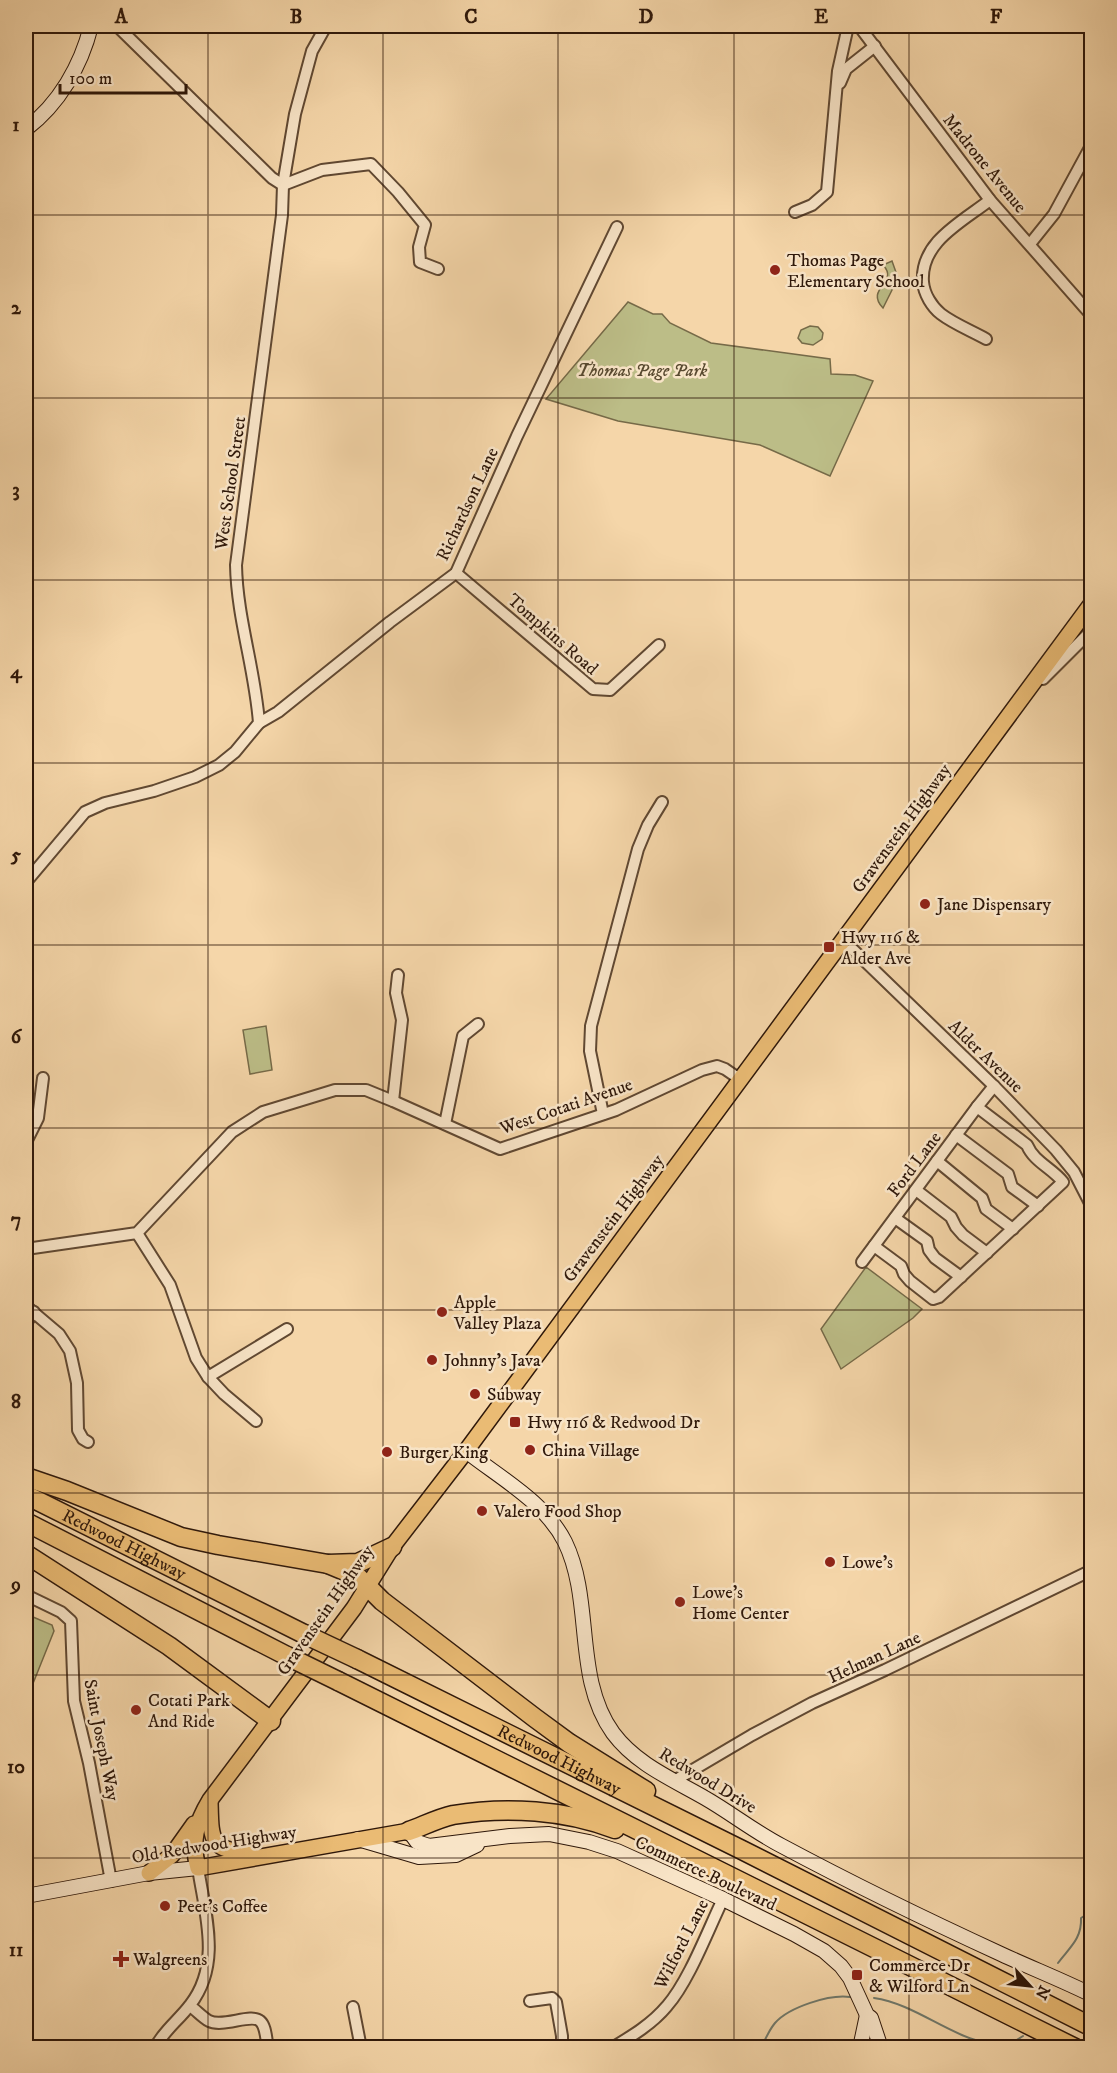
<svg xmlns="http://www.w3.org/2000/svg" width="1117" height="2073" font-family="'IM FELL DW Pica',serif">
	<rect width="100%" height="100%" fill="#f5d6a9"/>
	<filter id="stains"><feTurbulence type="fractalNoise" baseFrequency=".00333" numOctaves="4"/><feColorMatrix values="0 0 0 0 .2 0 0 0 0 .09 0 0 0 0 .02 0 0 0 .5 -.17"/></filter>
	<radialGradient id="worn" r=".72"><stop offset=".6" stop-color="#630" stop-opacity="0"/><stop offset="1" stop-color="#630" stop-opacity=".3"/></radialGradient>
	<g fill="#bcbd87" stroke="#766a48" stroke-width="1.5">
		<path d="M892,261L898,278L883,308C864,288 900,283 883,265Z"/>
		<path d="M628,302L653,314H662L670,323L711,343L830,359L831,374L855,375L873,381L830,476L760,445L618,421L546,399Z"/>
		<path d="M810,326L818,327L823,333L822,339L813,345L802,343L798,338L801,330Z"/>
		<path d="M266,1026L272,1070L250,1074L243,1030Z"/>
		<path d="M866,1267L922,1309L913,1318L841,1369L821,1329Z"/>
		<path d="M26,1614L52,1625L54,1631L26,1701Z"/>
	</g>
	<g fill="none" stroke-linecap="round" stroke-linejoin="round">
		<g stroke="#70796c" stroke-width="2">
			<path d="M1058,1963C1069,1948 1082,1939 1081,1918L1092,1911"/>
			<path d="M874,1998C922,2005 959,2047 1009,2045L1023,2036"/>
			<path d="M761,2048C765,2040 769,2030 775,2023C789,2007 830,1994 850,1997"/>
		</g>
		<g stroke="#604832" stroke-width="14">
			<g id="street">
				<path d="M117,26L272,178L283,185"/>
				<path d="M859,26L990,200L1092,316"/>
				<path d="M840,83L846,69L875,46"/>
				<path d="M283,185L322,170L371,164L398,192L425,225L419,247L420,262L438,269"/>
				<path d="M795,212L812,205L827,192L838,71L848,26"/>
				<path d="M1030,244L1054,214L1092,144"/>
				<path d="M986,339C972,331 954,324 941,314C932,307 924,294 923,282C920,242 962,222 990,200"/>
				<path d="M456,573L593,689L610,690L659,645"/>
				<path d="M1043,679L1092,630"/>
				<path d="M259,723L278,712L390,622L456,573L517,436L617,227"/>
				<path d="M26,882L85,812L105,803L154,791L195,777L219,765L235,752L259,723C255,669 237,618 236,565L282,215L283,185L295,114L312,51L326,26"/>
				<path d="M843,940L994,1086L1056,1150L1074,1172L1092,1207"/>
				<path d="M393,1101L402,1020L396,993L398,975"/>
				<path d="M603,1114L590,1051L591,1026L638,849L648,825L662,802"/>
				<path d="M445,1124L463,1036L478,1024"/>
				<path d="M956,1135L1008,1174L1012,1187L1038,1206"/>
				<path d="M26,1142L38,1118L43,1078"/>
				<path d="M937,1161L982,1198L986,1209L1013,1229"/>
				<path d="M916,1190L951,1217L956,1227L963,1235L987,1253"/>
				<path d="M895,1218L927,1241L929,1250L935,1258L961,1277"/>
				<path d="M137,1233L170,1285L196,1358L208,1377L224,1394L256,1421"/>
				<path d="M874,1246L901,1266L904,1274L910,1281L933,1299L939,1297L1063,1182C1052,1168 1034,1162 1027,1145L977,1107"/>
				<path d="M26,1249L137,1233L232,1132L263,1112L335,1090H366L393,1101L500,1149L616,1110L702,1070L717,1066L725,1069L741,1080"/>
				<path d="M862,1262L977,1107L994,1086"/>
				<path d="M26,1306L59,1334L70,1351L77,1383L78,1430L83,1439L88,1442"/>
				<path d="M26,1323L34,1312"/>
				<path d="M208,1377L287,1329"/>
				<path d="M26,1595L61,1612L71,1621L74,1701L89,1763L111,1881"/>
				<path d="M674,1781L752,1735L812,1703L885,1670L1092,1570"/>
				<path d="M530,2001L552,1998L556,2002L562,2036V2048"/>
				<path d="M190,2006C196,2010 202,2017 209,2021C223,2028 251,2013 260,2021C266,2026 266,2039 268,2048"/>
				<path d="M353,2007L361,2048"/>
				<path d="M155,2048C163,2031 179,2020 190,2005C222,1964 205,1914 198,1868"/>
				<path d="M612,2048C632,2036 652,2024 667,2006C689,1981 708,1930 723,1899"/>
			</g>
		</g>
		<g stroke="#2f180a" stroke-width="16">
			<g id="secondary">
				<path d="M26,129C59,104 81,66 91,26"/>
				<path d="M466,1451C500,1478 545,1502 565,1542C594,1602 573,1677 613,1733C636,1764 672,1779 705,1798C731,1813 755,1832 782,1846C853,1884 927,1920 1001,1954C1031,1968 1062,1980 1092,1995"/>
				<path d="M409,1831L417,1842L429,1846L510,1836L549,1834L589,1842L617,1851L723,1899L794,1934L824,1951L841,1966L850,1978L867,2015L871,2018L881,2048"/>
				<path d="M358,1839L419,1857L456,1855L477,1845"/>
				<path d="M26,1896L149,1873L198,1868"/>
				<path d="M860,2048L867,2015"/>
			</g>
		</g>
		<g stroke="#2f180a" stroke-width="18">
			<g id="primary">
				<path d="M210,1801C211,1839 209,1852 252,1852"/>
				<path d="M409,1831L198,1868C191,1841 196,1823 210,1800L354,1608L392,1547L466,1451L1092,603"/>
				<path d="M149,1873L172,1855L194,1824"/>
			</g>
		</g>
		<g stroke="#2f180a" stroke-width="21">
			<g id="highway">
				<path d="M26,1477L67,1491L181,1537L218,1545L328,1564L358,1563L392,1547"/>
				<path id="s1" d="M26,1495L304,1634"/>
				<path d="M26,1522L287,1656"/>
				<path d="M26,1554L169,1646L271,1721"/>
				<path d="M328,1564L357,1576L382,1601L535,1718L569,1743L646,1791"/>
				<path id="s2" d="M357,1659L742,1850L1092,2027"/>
				<path d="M338,1681L1075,2048"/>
				<path d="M409,1831C423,1826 439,1818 453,1815C506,1806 566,1810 615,1829"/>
			</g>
		</g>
		<use href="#street" stroke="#f8e4c7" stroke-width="10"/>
		<use href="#secondary" stroke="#f8e4c7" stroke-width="14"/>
		<use href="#primary" stroke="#eabb74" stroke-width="15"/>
		<use href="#highway" stroke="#eabb74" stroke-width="18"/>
		<g stroke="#2f180a" stroke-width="21" stroke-linecap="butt">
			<g id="highway-bridge">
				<path d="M304,1634L357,1659"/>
				<path d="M287,1656L338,1681"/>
			</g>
		</g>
		<use href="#highway-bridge" stroke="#eabb74" stroke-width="18"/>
	</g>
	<path fill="none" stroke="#2f180a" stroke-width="1.5" stroke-opacity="0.55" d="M208,26V2048M383,26V2048M558,26V2048M734,26V2048M909,26V2048M26,215H1092M26,398H1092M26,580H1092M26,763H1092M26,945H1092M26,1128H1092M26,1310H1092M26,1493H1092M26,1675H1092M26,1858H1092"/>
	<g fill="#8f2418" stroke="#f8e4c7" stroke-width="2">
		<circle cx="775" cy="270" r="6"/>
		<circle cx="925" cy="904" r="6"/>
		<rect x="823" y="941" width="12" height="12" rx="3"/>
		<circle cx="442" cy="1312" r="6"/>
		<circle cx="432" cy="1360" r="6"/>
		<circle cx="475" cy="1394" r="6"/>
		<rect x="509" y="1416" width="12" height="12" rx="3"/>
		<circle cx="530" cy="1450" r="6"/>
		<circle cx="387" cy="1452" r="6"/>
		<circle cx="482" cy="1511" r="6"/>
		<circle cx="830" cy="1562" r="6"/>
		<circle cx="680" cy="1602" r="6"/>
		<circle cx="136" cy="1710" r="6"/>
		<circle cx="165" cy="1906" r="6"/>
		<path d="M118 1950h6v6h6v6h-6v6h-6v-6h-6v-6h6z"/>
		<rect x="851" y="1969" width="12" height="12" rx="3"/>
	</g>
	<g text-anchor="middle" stroke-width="5" stroke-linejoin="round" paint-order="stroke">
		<g font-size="18" fill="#2f180a" stroke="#f8e4c7">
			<text transform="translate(985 163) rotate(51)" y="6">Madrone Avenue</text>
			<text transform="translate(230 483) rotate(-82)" y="6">West School Street</text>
			<text transform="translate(467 504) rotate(-65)" y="6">Richardson Lane</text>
			<text transform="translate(553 634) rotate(41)" y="6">Tompkins Road</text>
			<text transform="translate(901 828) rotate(-54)" y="6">Gravenstein Highway</text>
			<text transform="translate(986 1056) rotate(44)" y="6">Alder Avenue</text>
			<text transform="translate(566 1106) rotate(-19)" y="6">West Cotati Avenue</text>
			<text transform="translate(914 1164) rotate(-53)" y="6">Ford Lane</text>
			<text transform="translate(613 1218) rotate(-53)" y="6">Gravenstein Highway</text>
			<text dy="6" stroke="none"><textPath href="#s1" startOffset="110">Redwood Highway</textPath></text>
			<text transform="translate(325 1610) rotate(-55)" y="6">Gravenstein Highway</text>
			<text transform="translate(874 1657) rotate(-25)" y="6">Helman Lane</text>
			<text transform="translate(102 1740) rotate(79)" y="6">Saint Joseph Way</text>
			<text dy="6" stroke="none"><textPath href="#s2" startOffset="226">Redwood Highway</textPath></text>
			<text transform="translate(708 1780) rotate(31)" y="6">Redwood Drive</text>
			<text transform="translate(214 1844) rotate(-9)" y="6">Old Redwood Highway</text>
			<text transform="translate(706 1873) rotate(25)" y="6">Commerce Boulevard</text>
			<text transform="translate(681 1944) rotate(-63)" y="6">Wilford Lane</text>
		</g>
		<g font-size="18" fill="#2f180a" stroke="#f8e4c7" text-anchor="start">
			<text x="787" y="266">Thomas Page<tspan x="787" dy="21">Elementary School</tspan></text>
			<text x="937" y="910">Jane Dispensary</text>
			<text x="841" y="943">Hwy 116 &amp;<tspan x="841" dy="21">Alder Ave</tspan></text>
			<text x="454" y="1308">Apple<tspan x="454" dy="21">Valley Plaza</tspan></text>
			<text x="444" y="1366">Johnny's Java</text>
			<text x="487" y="1400">Subway</text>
			<text x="527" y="1428">Hwy 116 &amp; Redwood Dr</text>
			<text x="542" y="1456">China Village</text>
			<text x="399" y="1458">Burger King</text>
			<text x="494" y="1517">Valero Food Shop</text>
			<text x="842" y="1568">Lowe's</text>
			<text x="692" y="1598">Lowe's<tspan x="692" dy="21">Home Center</tspan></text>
			<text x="148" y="1706">Cotati Park<tspan x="148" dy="21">And Ride</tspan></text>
			<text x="177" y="1912">Peet's Coffee</text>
			<text x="133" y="1965">Walgreens</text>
			<text x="869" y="1971">Commerce Dr<tspan x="869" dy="21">&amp; Wilford Ln</tspan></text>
		</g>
		<g font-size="18" font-style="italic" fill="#594a30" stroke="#f8e4c7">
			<text x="642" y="376">Thomas Page Park</text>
		</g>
	</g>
	<rect width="1117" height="2073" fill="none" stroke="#f5d6a9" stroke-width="66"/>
	<g transform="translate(1030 1986) rotate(117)" stroke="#f8e4c7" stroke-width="4.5" paint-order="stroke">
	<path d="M0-4.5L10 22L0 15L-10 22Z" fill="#2f180a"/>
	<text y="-9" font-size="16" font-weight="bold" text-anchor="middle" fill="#2f180a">N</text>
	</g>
	<path d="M60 84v9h126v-9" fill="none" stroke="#2f180a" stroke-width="3"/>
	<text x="69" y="84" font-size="18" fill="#2f180a" stroke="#f8e4c7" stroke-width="4.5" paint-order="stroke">100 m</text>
	<rect x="33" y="33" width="1051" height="2007" fill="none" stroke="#2f180a" stroke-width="2"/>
	<g font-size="20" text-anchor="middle" font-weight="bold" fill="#2f180a">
		<text x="121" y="23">A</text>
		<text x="296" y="23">B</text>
		<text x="471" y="23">C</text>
		<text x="646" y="23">D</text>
		<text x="821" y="23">E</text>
		<text x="996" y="23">F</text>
		<text x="16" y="131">1</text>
		<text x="16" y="314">2</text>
		<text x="16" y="496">3</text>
		<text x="16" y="678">4</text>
		<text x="16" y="861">5</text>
		<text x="16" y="1043">6</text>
		<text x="16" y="1226">7</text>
		<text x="16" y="1408">8</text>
		<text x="16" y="1591">9</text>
		<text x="16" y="1773">10</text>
		<text x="16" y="1956">11</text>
	</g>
	<rect width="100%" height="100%" filter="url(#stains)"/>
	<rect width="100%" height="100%" fill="url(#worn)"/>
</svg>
